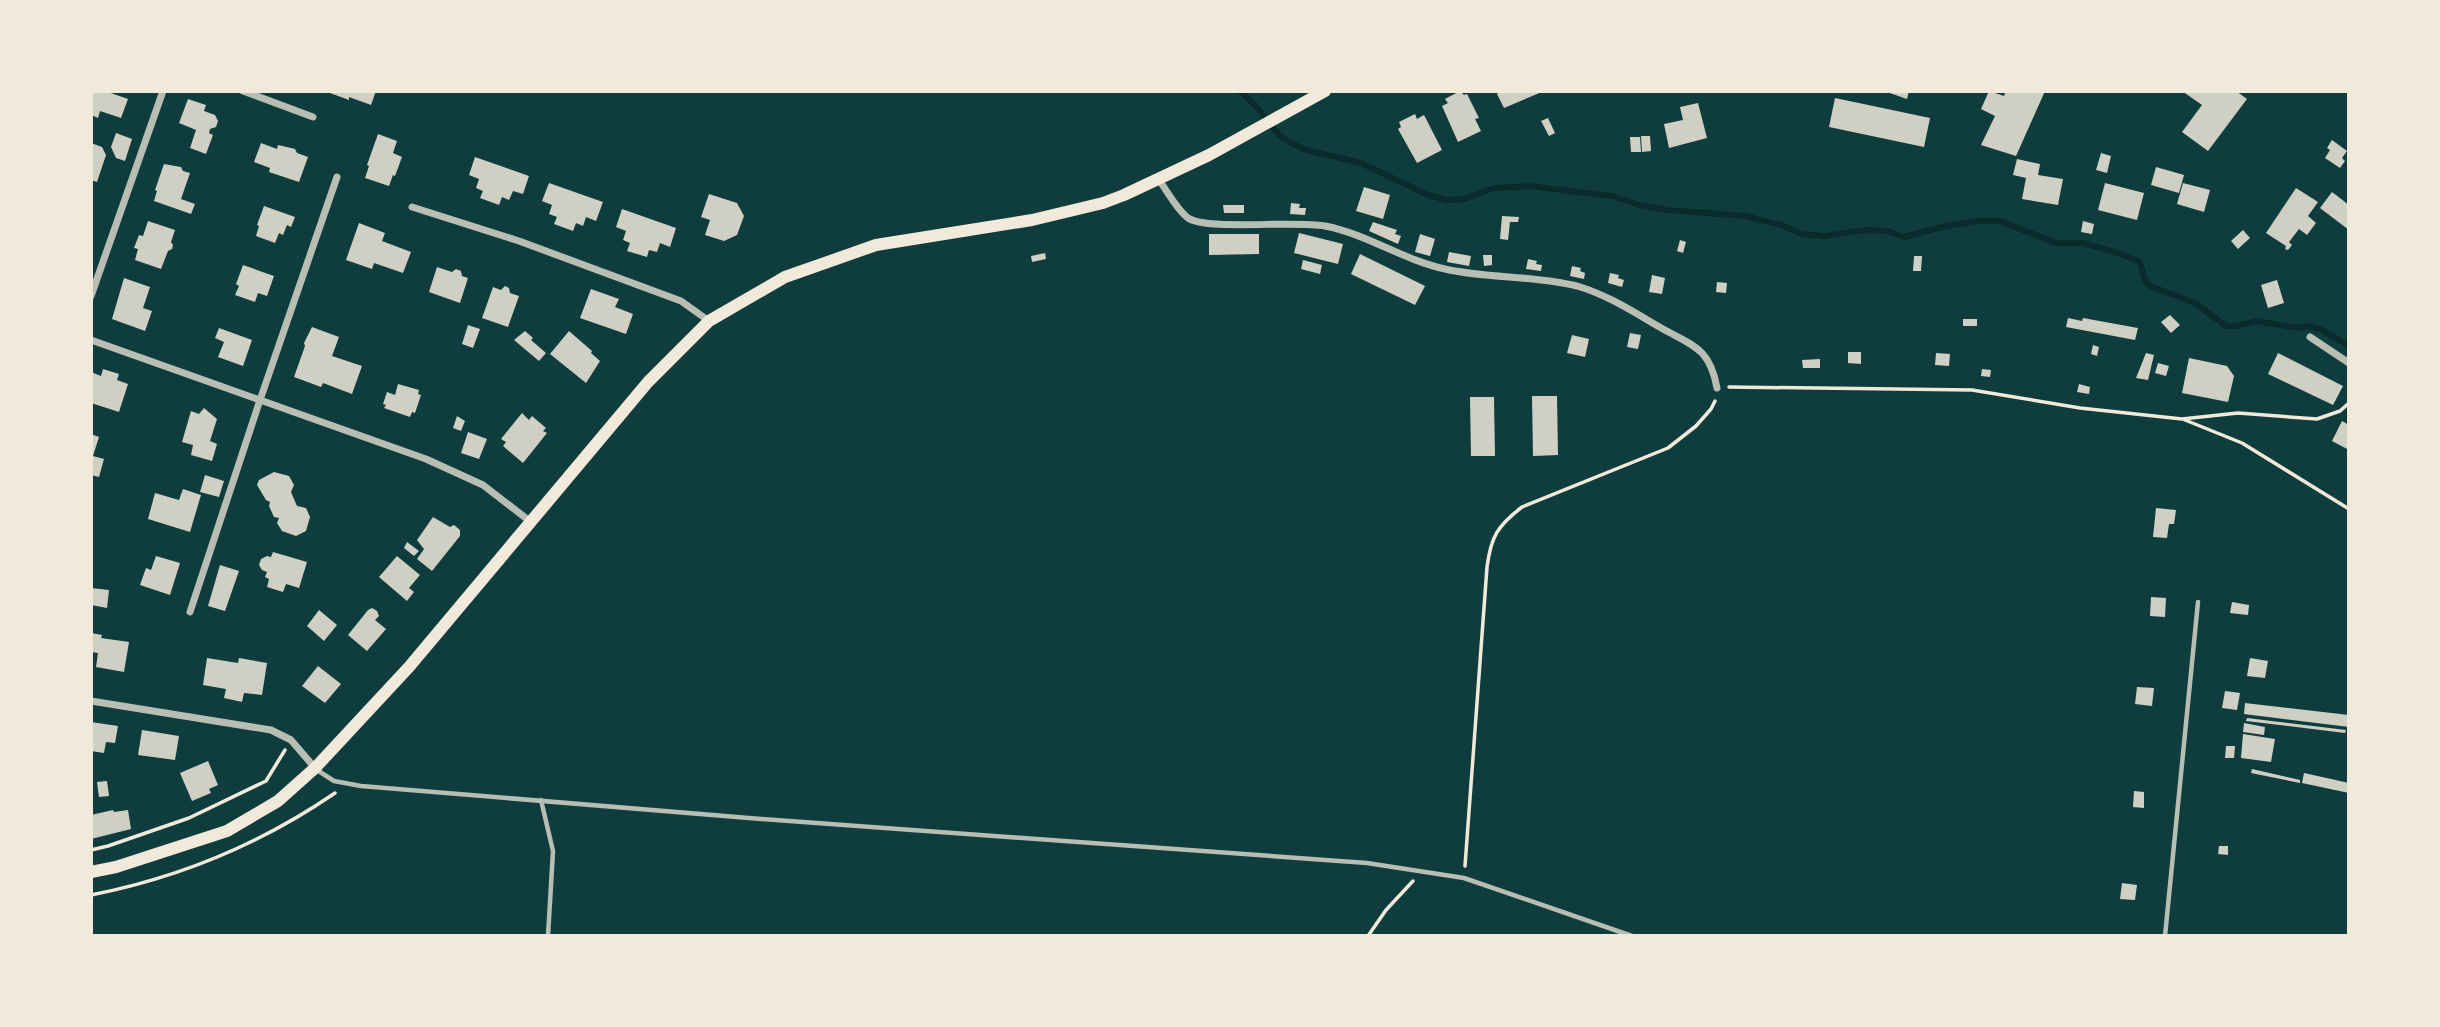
<svg xmlns="http://www.w3.org/2000/svg" width="2440" height="1027" font-family="'Crimson Pro',serif">
	<rect width="100%" height="100%" fill="#0f3d3e"/>
	<g fill="none" stroke-linecap="round" stroke-linejoin="round">
		<path stroke="#0a2a2b" stroke-width="6" d="M1240,91L1255,105L1280,136L1295,145L1306,150L1361,163L1428,195L1447,200L1464,199L1494,188L1529,186L1612,196L1639,205L1667,210L1745,216L1781,225L1802,234L1825,236L1865,230L1887,231L1904,237L1946,226L1977,221H2000L2056,243H2083L2121,254L2140,262L2145,280L2150,286L2195,303L2226,326H2236L2257,321L2298,328L2308,326L2320,329L2349,346"/>
	</g>
	<g fill="#cfcfc3">
		<path d="M91,91H105L128,99L121,118L100,111L98,118L91,115Z"/>
		<path d="M331,91H376L371,105L349,97V100L330,93Z"/>
		<path d="M1460,91L1464,95L1467,94L1479,118L1475,119L1481,131L1458,142L1442,106L1448,103L1445,99Z"/>
		<path d="M1500,91H1544L1504,108L1497,94Z"/>
		<path d="M1884,91H1909L1907,99Z"/>
		<path d="M1989,91L2004,96L2006,91H2045L2016,156L1981,145L1995,116L1981,109Z"/>
		<path d="M2182,91H2236L2247,99L2208,151L2182,132L2202,105Z"/>
		<path d="M1835,98L1930,118L1924,147L1829,127Z"/>
		<path d="M188,99L206,105L204,111L215,115L218,121L216,127L210,129L209,133L213,135L206,154L190,148L196,130L179,123Z"/>
		<path d="M1698,103L1707,138L1669,148L1664,124L1683,120L1680,107Z"/>
		<path d="M1415,114L1417,119L1424,115L1442,150L1417,163L1398,129L1401,127L1399,122Z"/>
		<path d="M1548,118L1555,133L1549,136L1541,121Z"/>
		<path d="M116,133L132,139L125,161L116,158L111,147Z"/>
		<path d="M378,134L397,141L393,153L402,157L395,176L393,175L389,186L365,178L369,166L367,165Z"/>
		<path d="M1641,136H1650L1651,151L1642,152Z"/>
		<path d="M1630,137H1640L1641,152H1631Z"/>
		<path d="M2332,140L2347,151L2342,158L2345,161L2340,168L2325,158L2330,150L2327,148Z"/>
		<path d="M91,143L102,147L106,155L97,182L91,180Z"/>
		<path d="M261,143L277,149L278,145L291,148L295,149L297,153L308,157L299,182L269,172L270,168L254,162Z"/>
		<path d="M2101,153L2111,156L2107,173L2096,170Z"/>
		<path d="M475,157L529,176L523,194L513,191L509,200L502,197L499,205L480,198L483,191L476,188L479,179L469,175Z"/>
		<path d="M2017,159L2040,164L2038,175L2063,179L2058,205L2022,199L2026,178L2013,175Z"/>
		<path d="M164,164L181,167L183,171L190,173L181,199L195,204L191,214L154,201L157,191L155,190Z"/>
		<path d="M2156,167L2184,175L2179,193L2151,185Z"/>
		<path d="M549,183L603,202L596,221L586,217L583,226L576,223L573,231L554,224L557,217L549,214L552,205L542,201Z"/>
		<path d="M2105,183L2144,193L2137,220L2098,210Z"/>
		<path d="M2183,183L2210,190L2204,212L2177,204Z"/>
		<path d="M1364,187L1390,195L1383,219L1356,211Z"/>
		<path d="M2296,188L2318,202L2308,216L2316,223L2307,235L2299,229L2289,242L2292,245L2288,250L2285,249L2286,246L2266,233Z"/>
		<path d="M2332,192L2349,205V230L2320,208Z"/>
		<path d="M709,194L737,203L744,216L737,235L724,241L705,235L710,220L701,217Z"/>
		<path d="M1291,203L1300,204L1299,208H1306L1305,215L1290,214Z"/>
		<path d="M1223,205H1244V213H1224Z"/>
		<path d="M264,206L295,217L291,227L287,225L283,235L279,233L275,243L256,236L259,226L257,225Z"/>
		<path d="M622,209L676,228L670,247L660,243L657,252L649,250L647,257L627,251L630,243L623,240L626,231L616,227Z"/>
		<path d="M1502,216L1519,217L1518,222H1510L1508,240L1500,239Z"/>
		<path d="M148,221L175,230L171,242L173,245L172,249L168,251L161,269L135,260L138,249L134,248L139,235L143,236Z"/>
		<path d="M2083,221L2094,224L2092,234L2081,232Z"/>
		<path d="M1373,222L1397,230L1395,234L1401,236L1398,244L1369,231Z"/>
		<path d="M359,223L385,233L382,241L411,252L403,273L374,263L372,269L346,260Z"/>
		<path d="M2243,230L2250,238L2238,249L2231,241Z"/>
		<path d="M1299,233L1343,244L1338,264L1294,253Z"/>
		<path d="M1209,234H1259V254L1209,255Z"/>
		<path d="M1420,234L1435,239L1430,256L1415,252Z"/>
		<path d="M1680,240L1686,242L1683,253L1677,251Z"/>
		<path d="M1449,252L1471,256L1469,266L1447,262Z"/>
		<path d="M1045,253L1046,259L1032,262L1031,256Z"/>
		<path d="M1360,254L1425,286L1415,305L1351,274Z"/>
		<path d="M1483,255H1492V265L1484,266Z"/>
		<path d="M1914,256H1922L1921,271H1913Z"/>
		<path d="M1528,259L1537,261L1536,264L1542,265L1541,271L1526,269Z"/>
		<path d="M1303,260L1322,265L1320,274L1301,269Z"/>
		<path d="M243,265L274,276L267,296L258,293L255,302L235,295L239,286L236,284Z"/>
		<path d="M1572,266L1581,268L1580,271L1585,273L1584,279L1570,276Z"/>
		<path d="M437,267L452,272L456,269L461,271L462,276L468,278L460,303L429,292Z"/>
		<path d="M1610,273L1619,275L1618,278L1624,280L1622,287L1608,283Z"/>
		<path d="M1652,275L1665,278L1662,294L1649,292Z"/>
		<path d="M124,278L150,287L143,308L152,311L145,331L112,319Z"/>
		<path d="M2277,280L2284,303L2268,308L2261,285Z"/>
		<path d="M1717,282L1727,283L1726,293L1716,292Z"/>
		<path d="M505,286L509,288L510,293L519,296L508,327L482,318L493,287L501,290Z"/>
		<path d="M591,289L619,299L615,307L633,314L626,334L580,318Z"/>
		<path d="M2170,315L2180,325L2171,333L2161,322Z"/>
		<path d="M2068,318L2082,321L2083,318L2138,328L2135,340L2066,327Z"/>
		<rect x="1963" y="319" width="14" height="7"/>
		<path d="M468,325L480,329L473,348L462,344Z"/>
		<path d="M312,327L339,337L332,356L362,366L352,394L323,383L321,387L294,377L305,346L304,343Z"/>
		<path d="M219,328L252,340L243,366L218,357L224,342L215,338Z"/>
		<path d="M525,331L533,338L531,340L546,353L539,361L514,340Z"/>
		<path d="M569,331L592,351L591,353L600,361L586,383L550,354Z"/>
		<path d="M1630,333L1641,335L1638,349L1627,347Z"/>
		<path d="M1572,335L1589,339L1585,357L1567,353Z"/>
		<path d="M2093,345L2099,347L2097,356L2091,354Z"/>
		<path d="M1848,352H1861V364L1848,363Z"/>
		<path d="M1936,353L1950,354L1949,366L1935,365Z"/>
		<path d="M2146,353L2154,355L2148,380L2136,378Z"/>
		<path d="M2278,353L2343,386L2333,405L2268,374Z"/>
		<path d="M2189,358L2227,366L2234,376L2228,402L2182,393Z"/>
		<path d="M1820,359V368H1803L1802,360Z"/>
		<path d="M2158,363L2169,366L2166,376L2155,373Z"/>
		<path d="M103,369L119,374L117,380L128,384L119,412L91,403V372L101,376Z"/>
		<path d="M1982,369L1991,370L1990,377L1981,376Z"/>
		<path d="M398,384L419,390L418,394L421,395L415,413L412,412L410,417L384,408L386,405L383,404L387,392L395,395Z"/>
		<path d="M2079,384L2090,387L2089,394L2077,392Z"/>
		<path d="M1532,396H1557L1558,455L1533,456Z"/>
		<path d="M1470,397H1494L1495,456H1471Z"/>
		<path d="M204,408L217,419L210,441L217,444L212,461L191,455L193,445L182,442L191,411L199,414Z"/>
		<path d="M522,413L529,420L532,416L546,428L543,431L547,433L523,463L503,446L506,442L501,439Z"/>
		<path d="M457,416L465,421L461,431L453,428Z"/>
		<path d="M2342,421L2349,425V450L2332,441Z"/>
		<path d="M468,432L487,439L479,459L461,453Z"/>
		<path d="M91,434L99,437L93,456L104,459L99,477L91,475Z"/>
		<path d="M274,472L289,476L294,485L291,492L297,506L306,508L310,517L306,531L296,536L282,531L277,523L279,518L274,517L269,506L270,502L266,500L257,485L259,480Z"/>
		<path d="M205,475L224,481L219,497L200,492Z"/>
		<path d="M183,489L201,495L190,532L148,519L155,493L179,500Z"/>
		<path d="M2156,508L2176,510L2174,524H2169L2167,538L2153,537Z"/>
		<path d="M433,517L450,527L454,525L460,530V536L432,571L417,559L424,549L417,540Z"/>
		<path d="M407,542L419,551L414,556L404,548Z"/>
		<path d="M273,552L307,562L299,588L286,584L283,592L267,587L269,579L265,577L267,572L262,570L259,565L261,559L267,556L271,557Z"/>
		<path d="M156,556L180,563L170,595L140,585L146,568L151,570Z"/>
		<path d="M397,556L420,575L409,588L414,592L407,601L379,577Z"/>
		<path d="M220,565L239,571L225,611L208,606Z"/>
		<path d="M91,588L109,590L107,608L91,605Z"/>
		<path d="M2151,597L2166,598L2165,617L2150,616Z"/>
		<path d="M2232,602L2249,605L2248,615L2230,613Z"/>
		<path d="M372,608L377,611L379,616L375,620L386,629L367,651L348,635L368,610Z"/>
		<path d="M319,610L337,625L324,641L307,626Z"/>
		<path d="M91,633L102,635L101,638L129,642L124,672L96,667L98,653L91,652Z"/>
		<path d="M207,658L238,663L239,658L267,663L262,695L244,693L242,702L224,698L226,689L203,685Z"/>
		<path d="M2250,658L2268,661L2265,678L2247,676Z"/>
		<path d="M318,666L341,684L325,703L302,686Z"/>
		<path d="M2137,687L2154,688L2152,706L2135,704Z"/>
		<path d="M2225,691L2240,693L2237,710L2222,708Z"/>
		<path d="M2245,703L2349,715V727L2244,714Z"/>
		<path d="M2247,718L2346,730L2345,733L2246,721Z"/>
		<path d="M91,722L118,726L115,743L106,742L104,753L91,751Z"/>
		<path d="M2244,723L2265,727L2264,735L2243,732Z"/>
		<path d="M142,730L179,736L175,760L138,755Z"/>
		<path d="M2243,734L2275,739L2271,762L2241,758Z"/>
		<path d="M2226,746H2235L2234,758H2225Z"/>
		<path d="M208,761L218,785L209,789L211,793L192,801L180,773Z"/>
		<path d="M2252,769L2300,780V783L2251,773Z"/>
		<path d="M2304,773L2349,783V793L2302,783Z"/>
		<path d="M107,781L109,796L99,797L97,782Z"/>
		<path d="M2134,791L2144,792V808L2133,807Z"/>
		<path d="M113,810L114,812L128,810L131,829L91,839V815Z"/>
		<path d="M2219,846H2228V855L2218,854Z"/>
		<path d="M2122,883L2137,885L2135,900L2120,899Z"/>
	</g>
	<g fill="none" stroke-linecap="round" stroke-linejoin="round">
		<g stroke="#f1e9da" stroke-width="3.5">
			<path d="M1729,387L1972,390L2080,408L2182,419L2238,413L2317,419L2340,411L2349,403"/>
			<path d="M2185,420L2242,443L2349,509"/>
			<path d="M91,850L108,846L189,818L266,781L285,750"/>
			<path d="M1465,866L1487,567C1491,537 1497,526 1522,507L1668,448L1696,426L1711,409L1715,401"/>
			<path d="M91,895C178,878 262,843 335,793"/>
			<path d="M1368,936L1386,910L1413,881"/>
		</g>
		<g stroke="#b8beb3" stroke-width="4.5">
			<path d="M317,770L334,781L361,786L761,819L1367,863L1464,878L1632,936"/>
			<path d="M541,800L553,851L548,936"/>
			<path d="M2165,936L2198,602"/>
		</g>
		<g stroke="#b8beb3" stroke-width="7">
			<path d="M243,91L313,117"/>
			<path d="M1159,180C1168,192 1176,209 1188,218C1207,231 1294,220 1325,226C1367,234 1403,260 1445,269C1488,279 1534,275 1577,286C1608,295 1635,313 1663,329C1694,346 1710,349 1717,388"/>
			<path d="M412,207L519,241L681,301L709,321"/>
			<path d="M91,296L163,91"/>
			<path d="M2310,337L2349,363"/>
			<path d="M91,340L426,459L483,485L531,522"/>
			<path d="M190,612L260,400L337,177"/>
			<path d="M91,701L271,730L291,740L315,768"/>
		</g>
		<path stroke="#f1e9da" stroke-width="12" d="M91,872L116,867L227,831L278,801L315,768L409,667L648,382L709,321L785,277L876,245L1032,220L1103,203L1124,195L1209,155L1325,91"/>
	</g>
	<rect width="2440" height="1027" fill="none" stroke="#f1e9da" stroke-width="186"/>
</svg>
